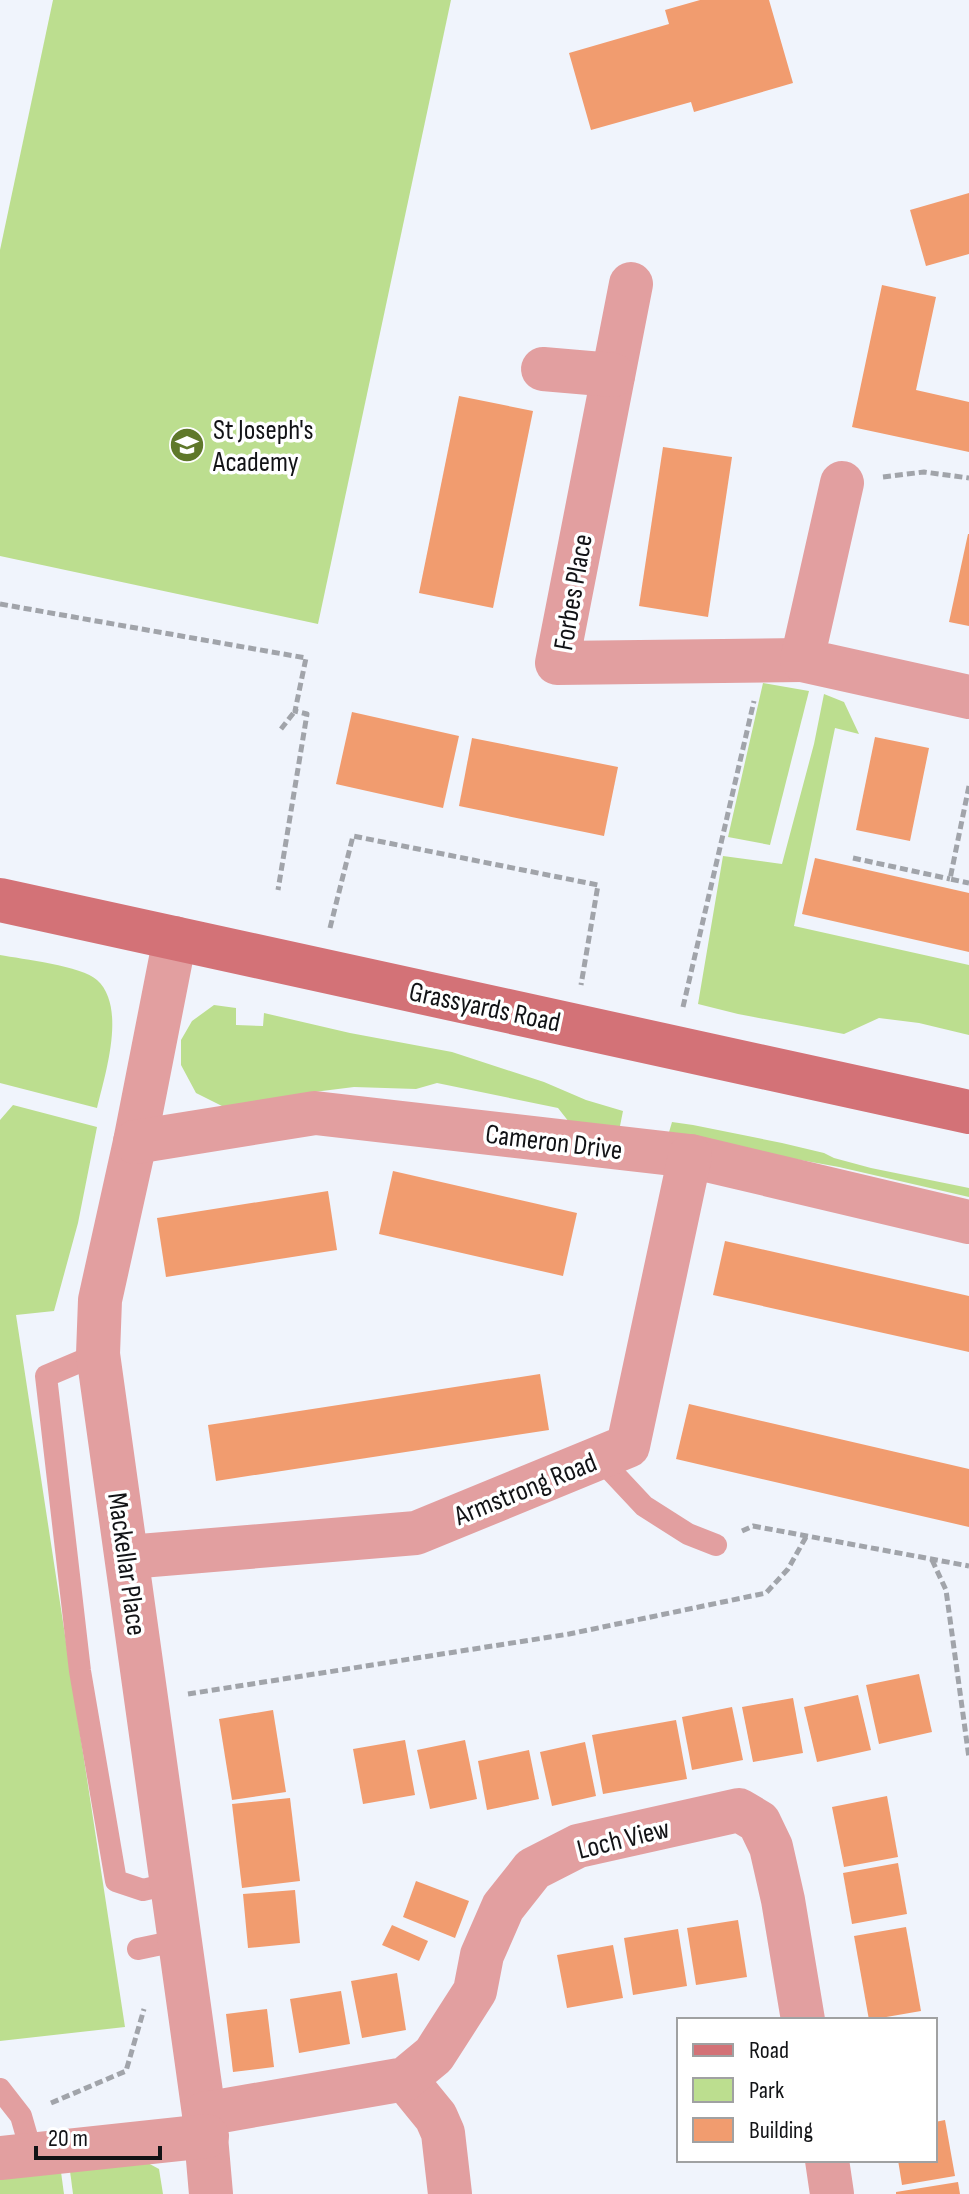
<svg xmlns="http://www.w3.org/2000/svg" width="969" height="2194" font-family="'Sofia Sans Condensed',sans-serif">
	<rect width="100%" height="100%" fill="#f0f4fc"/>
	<g fill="#bcde8f">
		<path d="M53,0H451L318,624L0,556V250Z"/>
		<path d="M763,683L809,691L770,845L728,837Z"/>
		<path d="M824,694L844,702L859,734L835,728L794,926L969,965V1035L919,1023L879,1018L844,1034L738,1014L698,1004L723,856L782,864L814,744Z"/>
		<path d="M0,955C22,959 82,966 97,980C127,1007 105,1074 97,1108L0,1083Z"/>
		<path d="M214,1005L236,1008V1025L263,1026L264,1013L350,1033L452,1052L544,1082L586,1100L623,1111L618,1136L569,1122L558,1108L437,1083L416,1089L354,1087L314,1092L238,1114L196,1093L181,1065V1040L192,1021Z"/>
		<path d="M13,1105L97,1127L78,1223L54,1311L16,1315L125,2027L0,2041V1120Z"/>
		<path d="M672,1122L693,1125L782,1143L824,1153L834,1158L871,1168L969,1188V1197L839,1167L789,1158L665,1146Z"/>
		<path d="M146,2162L159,2169L163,2194H73L70,2171Z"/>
		<path d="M61,2172L64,2194H0V2178Z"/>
	</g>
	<g fill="#f19c6f">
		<path d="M700,0H769L793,83L694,112L691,102L591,130L569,53L669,24L665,10Z"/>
		<path d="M969,193V254L926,266L910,210Z"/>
		<path d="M882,285L936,297L916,390L969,402V452L852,427Z"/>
		<path d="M459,396L533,411L493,608L419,593Z"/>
		<path d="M663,447L732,457L708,617L639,606Z"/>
		<path d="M968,534H969V626L949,622Z"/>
		<path d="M352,712L459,736L443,808L336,784Z"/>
		<path d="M875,737L929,748L910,841L856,830Z"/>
		<path d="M472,738L618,767L604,836L459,806Z"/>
		<path d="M815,858L969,893V952L802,914Z"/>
		<path d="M393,1171L577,1213L563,1276L379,1234Z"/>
		<path d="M328,1191L337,1250L166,1277L157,1218Z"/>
		<path d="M725,1241L969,1296V1352L713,1295Z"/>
		<path d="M540,1374L549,1430L216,1481L208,1425Z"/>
		<path d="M689,1404L969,1469V1527L676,1459Z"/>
		<path d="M919,1674L932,1732L879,1744L866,1685Z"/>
		<path d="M858,1695L871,1750L817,1762L804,1707Z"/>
		<path d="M793,1698L803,1753L753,1762L742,1707Z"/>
		<path d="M732,1707L743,1760L692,1770L682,1717Z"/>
		<path d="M273,1710L286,1792L232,1800L219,1719Z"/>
		<path d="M676,1720L687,1779L603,1794L592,1735Z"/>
		<path d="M405,1740L415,1795L363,1804L353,1749Z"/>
		<path d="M465,1740L477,1799L430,1809L417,1750Z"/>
		<path d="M585,1742L596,1796L552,1806L540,1752Z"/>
		<path d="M529,1750L539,1799L487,1810L478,1761Z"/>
		<path d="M887,1796L898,1857L844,1867L832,1807Z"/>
		<path d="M290,1798L300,1881L242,1888L232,1804Z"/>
		<path d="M898,1863L907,1914L852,1924L843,1873Z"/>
		<path d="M416,1881L469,1901L455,1938L403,1917Z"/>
		<path d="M295,1890L300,1943L248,1948L243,1894Z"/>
		<path d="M738,1920L747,1977L696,1985L687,1928Z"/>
		<path d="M392,1925L428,1941L419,1961L382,1945Z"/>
		<path d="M906,1927L921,2011L869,2020L854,1936Z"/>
		<path d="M678,1929L687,1986L633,1995L624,1938Z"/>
		<path d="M613,1945L623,1998L567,2008L557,1955Z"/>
		<path d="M397,1973L406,2030L362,2038L351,1981Z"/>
		<path d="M341,1991L350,2044L299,2053L290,1999Z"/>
		<path d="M267,2009L274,2067L233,2072L226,2014Z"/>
		<path d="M945,2120L955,2176L902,2185L898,2160H935V2122Z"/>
		<path d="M958,2182L960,2194H896V2192Z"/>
	</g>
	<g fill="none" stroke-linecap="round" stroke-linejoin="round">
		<g stroke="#a1a4aa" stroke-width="5" stroke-dasharray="8 4" stroke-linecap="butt">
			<path d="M883,477L924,472L969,478"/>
			<path d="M0,604L306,658L295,711L307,714L278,890"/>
			<path d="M281,729L295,711"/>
			<path d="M969,786L950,879L969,883"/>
			<path d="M853,858L950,879"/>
			<path d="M330,928L353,836L598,885L581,985"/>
			<path d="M683,1007L754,701"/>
			<path d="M742,1531L753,1526L969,1566"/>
			<path d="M932,1560L946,1590L969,1758"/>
			<path d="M188,1694L569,1634L766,1593L788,1569L806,1537"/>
			<path d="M51,2103L126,2071L144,2009"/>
		</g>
		<g stroke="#e29fa0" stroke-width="22">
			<path d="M98,1354L46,1376L80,1671L116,1881L143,1890L172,1883"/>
			<path d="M599,1458L644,1506L688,1534L716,1545"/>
			<path d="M138,1949L181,1940"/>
			<path d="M0,2089L21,2116L32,2154"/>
		</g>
		<g stroke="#e29fa0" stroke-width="44">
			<path d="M631,284L557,663L802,660"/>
			<path d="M543,369L613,375"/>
			<path d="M842,483L802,660L969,697"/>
			<path d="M175,938L135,1142L100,1300L98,1354L204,2114L211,2194"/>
			<path d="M135,1142L315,1113L690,1156L969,1222"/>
			<path d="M128,1557L416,1533L628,1446L690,1156"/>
			<path d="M405,2079L436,2117L443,2133L450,2194"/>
			<path d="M204,2114L405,2079L434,2055L475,1991L482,1955L503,1907L533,1869L578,1846L739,1810L759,1822L771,1847L783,1900L803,2020"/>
			<path d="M0,2158L207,2136"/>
			<path d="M827,2160L832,2194"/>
		</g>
		<path stroke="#d37277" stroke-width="44" d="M0,900L969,1112"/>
	</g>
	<defs>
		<g id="school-disc" transform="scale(1.8)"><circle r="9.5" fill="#5f782a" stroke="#fff"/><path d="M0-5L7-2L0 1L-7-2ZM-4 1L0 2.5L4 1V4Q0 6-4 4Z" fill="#fff"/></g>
	</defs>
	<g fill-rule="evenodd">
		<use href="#school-disc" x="187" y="445"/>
	</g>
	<g text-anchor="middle" stroke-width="7" stroke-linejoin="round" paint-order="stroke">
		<g font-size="28" fill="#121316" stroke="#fff" text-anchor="start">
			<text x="213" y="439">St Joseph's<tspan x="213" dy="32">Academy</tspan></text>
		</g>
		<g font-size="28" fill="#121316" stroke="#fff">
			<text transform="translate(572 592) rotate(-80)" y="10">Forbes Place</text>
			<text transform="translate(485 1006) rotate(12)" y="10">Grassyards Road</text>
			<text transform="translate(554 1141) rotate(7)" y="10">Cameron Drive</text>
			<text transform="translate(525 1488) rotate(-22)" y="10">Armstrong Road</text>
			<text transform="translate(128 1564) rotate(82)" y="10">Mackellar Place</text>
			<text transform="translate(623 1838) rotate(-14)" y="10">Loch View</text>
		</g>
	</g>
	<rect x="677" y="2018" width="260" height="144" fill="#ffffff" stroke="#a0a1a2" stroke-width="2"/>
	<rect x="693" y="2044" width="40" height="12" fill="#d37277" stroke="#a0a1a2" stroke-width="2"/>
	<text x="749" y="2058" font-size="24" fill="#121316">Road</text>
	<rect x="693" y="2078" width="40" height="24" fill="#bcde8f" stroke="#a0a1a2" stroke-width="2"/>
	<text x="749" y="2098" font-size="24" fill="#121316">Park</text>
	<rect x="693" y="2118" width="40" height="24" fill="#f19c6f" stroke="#a0a1a2" stroke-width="2"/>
	<text x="749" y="2138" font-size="24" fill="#121316">Building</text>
	<path d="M36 2146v12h124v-12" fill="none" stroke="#121316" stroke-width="4"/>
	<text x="48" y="2146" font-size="24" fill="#121316" stroke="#ffffff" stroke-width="6" paint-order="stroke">20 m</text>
</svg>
